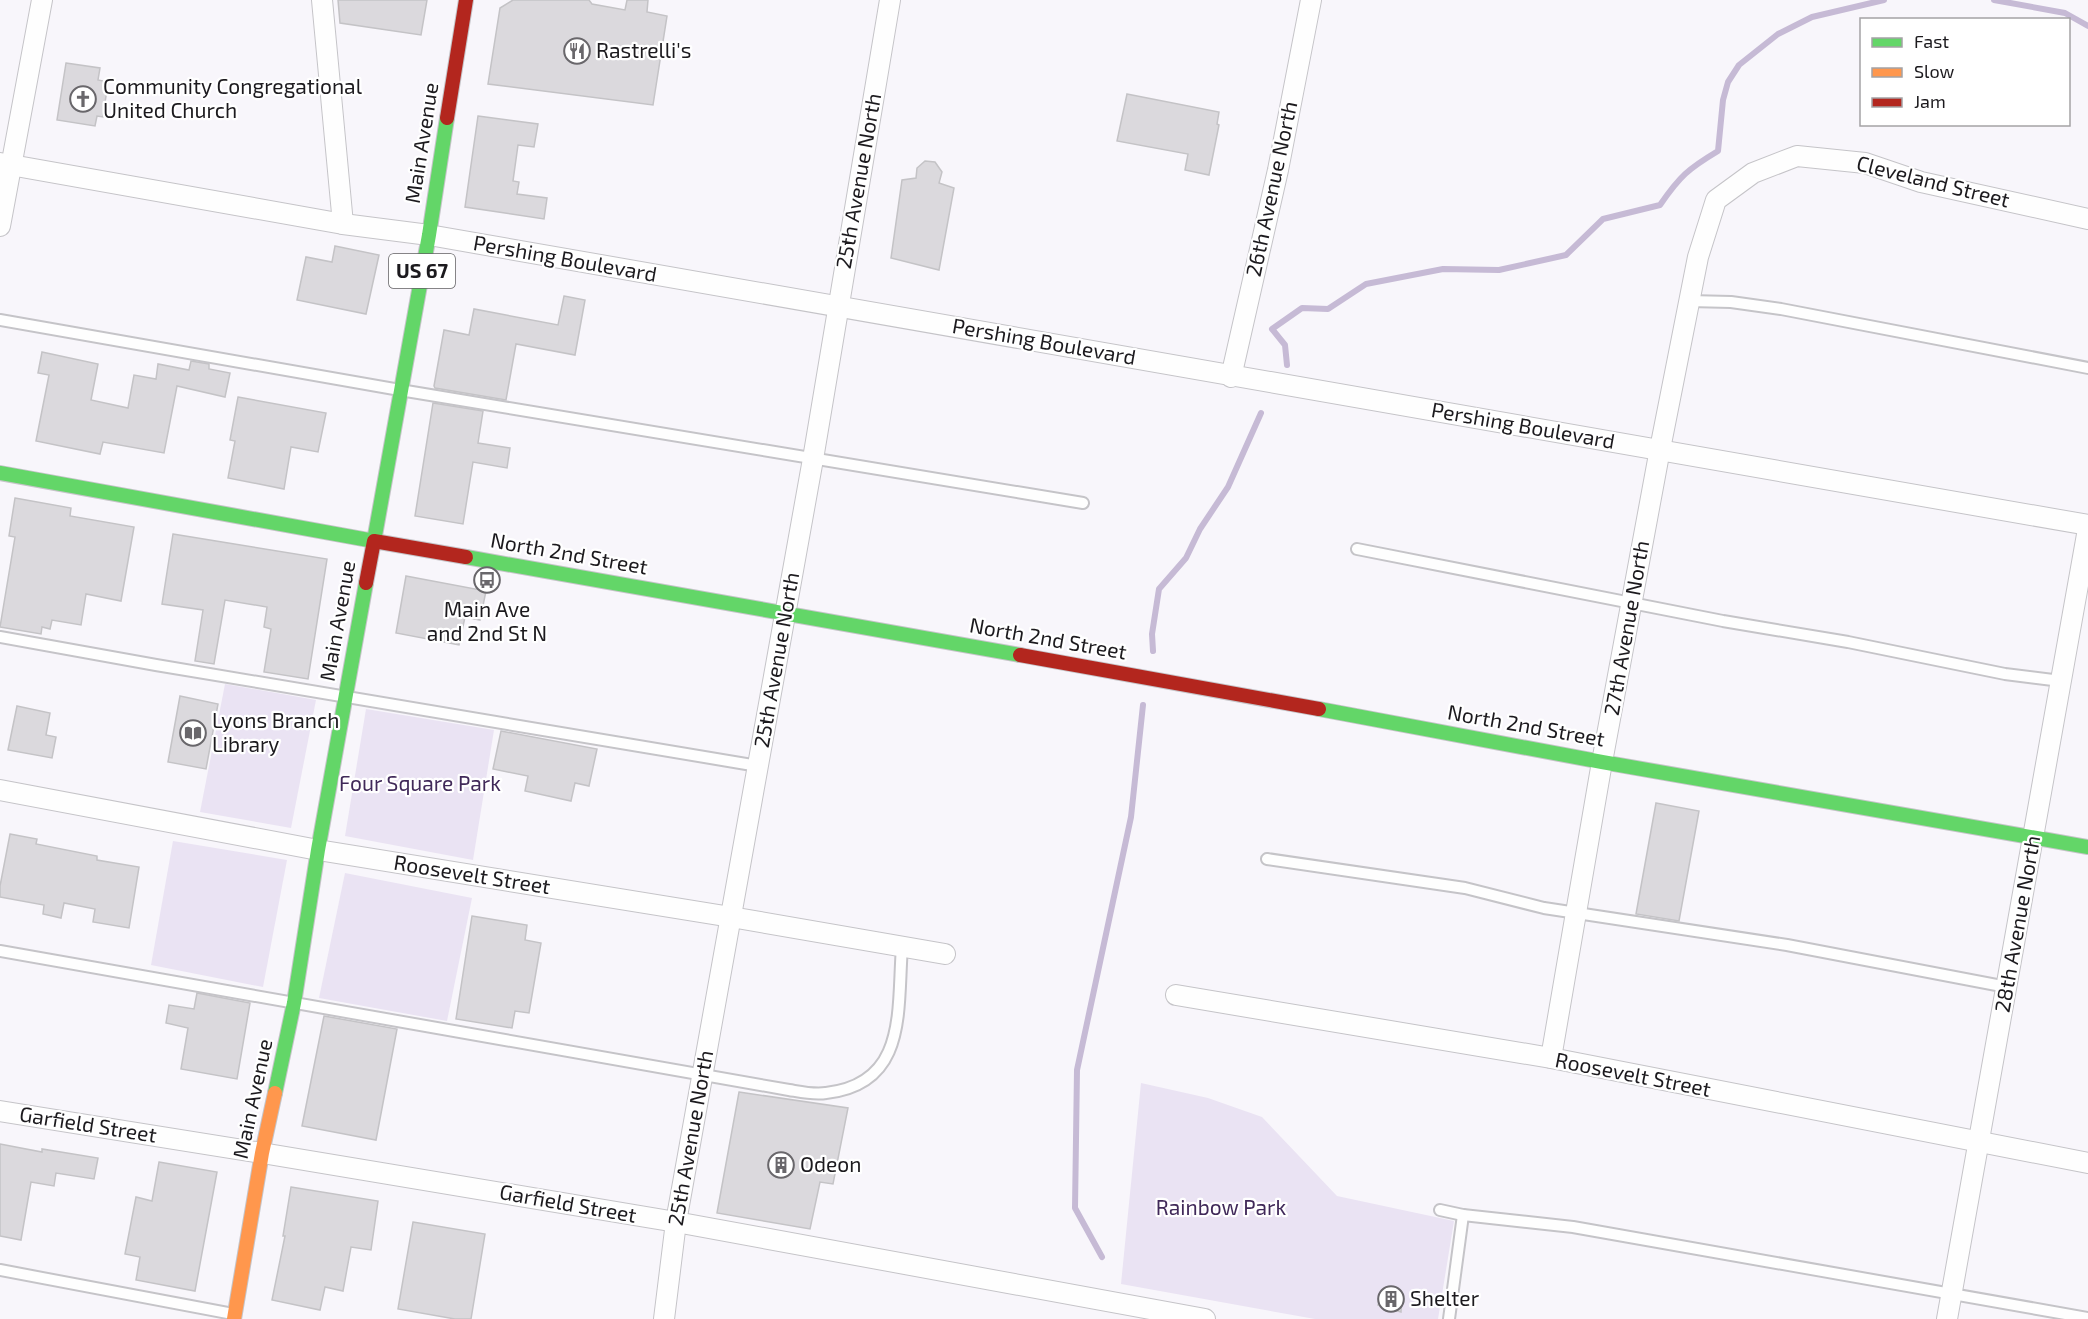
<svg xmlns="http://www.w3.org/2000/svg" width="2088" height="1319" font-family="'Exo 2',sans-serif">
	<rect width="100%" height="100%" fill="#f8f6fb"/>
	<g fill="#eae3f3">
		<path d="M225,684L316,700L291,828L200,812Z"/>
		<path d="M366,709L494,730L473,860L345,836Z"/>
		<path d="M173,841L287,860L263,987L151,965Z"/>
		<path d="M345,873L472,898L447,1021L319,998Z"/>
		<path d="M1141,1083L1208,1098L1262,1117L1337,1196L1454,1221L1438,1319H1315L1121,1284Z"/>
	</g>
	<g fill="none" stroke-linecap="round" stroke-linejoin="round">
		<g stroke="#c6bad5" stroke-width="6">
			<path d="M1994,0L2065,13L2088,26"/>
			<path d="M1287,365L1285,345L1272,329L1302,308L1328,309L1366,284L1443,269L1499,270L1566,255L1603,219L1660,205C1680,176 1688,169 1718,151L1723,100L1728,82L1739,65L1778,34L1812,17L1884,0"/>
			<path d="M1153,651L1152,634L1159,589L1186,558L1200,529L1228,487L1261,413"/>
			<path d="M1102,1257L1075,1208L1077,1070L1131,817L1143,705"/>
		</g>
	</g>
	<g fill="#dbd9dd" stroke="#c4c3c6" stroke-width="1.5">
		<path d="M338,0H427L421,35L340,23Z"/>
		<path d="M513,0H589L592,4L625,10L627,0H648L647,12L667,16L653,105L488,84L500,8Z"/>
		<path d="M66,63L100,68L98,80L108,82L103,117L97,116L95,126L57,120Z"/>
		<path d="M1127,94L1219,112L1217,124L1219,125L1209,175L1185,170L1188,154L1117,141Z"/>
		<path d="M478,116L538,124L534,147L518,145L513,181L519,182L517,194L547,198L544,219L465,207Z"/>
		<path d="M925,161L935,162L942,172L939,183L954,188L939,270L891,258L902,180L916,178L917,168Z"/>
		<path d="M335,246L379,255L366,314L297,300L306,257L332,262Z"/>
		<path d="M564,296L585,300L575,355L516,344L506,400L435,388L434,386L444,330L469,335L474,309L558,325Z"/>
		<path d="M42,352L98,364L91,400L128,408L134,375L156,379L158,364L189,370L191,361L209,364V369L230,373L225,397L177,386L164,453L103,442L100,454L36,441L49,375L38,373Z"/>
		<path d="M238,397L326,413L318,452L291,447L284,489L228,478L235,441L230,440Z"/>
		<path d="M433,403L483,411L478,443L510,448L507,468L473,462L463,524L415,516Z"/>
		<path d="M15,498L71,508L70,516L134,527L121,601L86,594L81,625L52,620L50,629L42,627L41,634L0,627L15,537L9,536Z"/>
		<path d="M173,534L327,559L308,679L264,672L271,629L264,627L267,607L225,600L214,664L195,661L203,610L162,604Z"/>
		<path d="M406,576L486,591L480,620L465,617L459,645L396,633Z"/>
		<path d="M180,696L218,704L206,769L168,762Z"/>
		<path d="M17,706L50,713L46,735L56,737L52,758L8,750Z"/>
		<path d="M501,731L597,749L589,786L575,783L571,801L525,791L528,776L493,769Z"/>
		<path d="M1656,803L1699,811L1679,921L1636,914Z"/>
		<path d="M10,834L37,839L36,844L97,856V860L139,867L129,928L93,922L95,909L64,903L61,918L43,914L44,905L0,897V886Z"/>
		<path d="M472,916L527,925L525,940L541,943L529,1013L515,1011L512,1028L456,1019Z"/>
		<path d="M197,993L250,1003L237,1079L181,1069L188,1028L166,1023L169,1005L194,1009Z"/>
		<path d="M324,1016L397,1029L376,1140L302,1126Z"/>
		<path d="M739,1092L848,1108L833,1184L820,1182L810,1229L717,1213Z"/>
		<path d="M0,1144L42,1152V1149L98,1158L94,1179L56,1173L54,1186L31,1182L21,1240L0,1236Z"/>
		<path d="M159,1162L217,1172L195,1291L136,1280L140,1257L125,1254L136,1197L152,1201Z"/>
		<path d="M291,1187L378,1201L371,1250L351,1247L343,1291L325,1287L320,1310L272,1300L285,1236H283Z"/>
		<path d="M413,1222L485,1234L471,1319H455L398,1309Z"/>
		<path d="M1383,1289L1402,1293L1401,1312L1378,1305Z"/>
	</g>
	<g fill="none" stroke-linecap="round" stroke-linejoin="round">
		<g stroke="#c5c4c8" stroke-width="14">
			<g id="lane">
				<path d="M1689,301L1731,302L1781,309L2088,368"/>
				<path d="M0,320L400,390L1083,503"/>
				<path d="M1357,549L1723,621L1848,642L2005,674L2061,681"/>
				<path d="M0,637L156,665L758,766"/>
				<path d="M1267,859L1465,888L1544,908L1787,945L2007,987"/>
				<path d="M0,951L789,1090C801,1092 814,1095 826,1093C908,1084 897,1010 902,947"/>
				<path d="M1440,1210L1463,1215L1573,1227L2088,1318"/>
				<path d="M0,1270L233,1314"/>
				<path d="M1449,1319L1463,1215"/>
			</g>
		</g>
		<g stroke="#c5c4c8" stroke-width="22">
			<g id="street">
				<path d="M322,0L343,224"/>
				<path d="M0,163L343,224L429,235L2088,525"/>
				<path d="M0,226L42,0"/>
				<path d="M1231,377L1278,170L1311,0"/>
				<path d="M0,790L318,850L731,917L945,954"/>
				<path d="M1176,995L1551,1058L2088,1163"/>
				<path d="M1551,1058L1602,762L1660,449L1698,257L1716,200L1753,173L1797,156L1865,163L1921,182L2088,219"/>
				<path d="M0,1111L262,1153L676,1222L1205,1319"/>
				<path d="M664,1319L676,1222L813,459L890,0"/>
				<path d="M1947,1319L2088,529"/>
			</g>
		</g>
		<g stroke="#c5c4c8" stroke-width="16">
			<g id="fast">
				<path d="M0,473L374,541L429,235L447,118"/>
				<path d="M466,557L1020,655"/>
				<path d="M1319,709L1602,762L2088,847"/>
				<path d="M275,1093L294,1003L318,850L366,583"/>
			</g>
		</g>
		<g stroke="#c5c4c8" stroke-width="16">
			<path id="slow" d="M234,1319L262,1153L275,1093"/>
		</g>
		<g stroke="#c5c4c8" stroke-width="16">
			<g id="jam">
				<path d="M447,118L466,0"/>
				<path d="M366,583L374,541L466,557"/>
				<path d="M1020,655L1319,709"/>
			</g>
		</g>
		<use href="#lane" stroke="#fefefe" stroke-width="10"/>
		<use href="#street" stroke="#fefefe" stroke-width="20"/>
		<use href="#fast" stroke="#63d668" stroke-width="14"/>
		<use href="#slow" stroke="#ff974d" stroke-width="14"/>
		<use href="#jam" stroke="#b3261e" stroke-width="14"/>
	</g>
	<defs>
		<g id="restaurant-ring" transform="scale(1.35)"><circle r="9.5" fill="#fff" stroke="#69676b" stroke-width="1.5"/><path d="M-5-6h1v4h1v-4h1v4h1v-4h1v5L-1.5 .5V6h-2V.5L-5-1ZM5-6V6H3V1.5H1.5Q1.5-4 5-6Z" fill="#69676b"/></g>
		<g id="church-ring" transform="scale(1.35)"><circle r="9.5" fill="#fff" stroke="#69676b" stroke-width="1.5"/><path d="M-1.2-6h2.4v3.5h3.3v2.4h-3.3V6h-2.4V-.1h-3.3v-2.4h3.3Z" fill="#69676b"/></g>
		<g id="bus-ring" transform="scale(1.35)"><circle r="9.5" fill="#fff" stroke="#69676b" stroke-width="1.5"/><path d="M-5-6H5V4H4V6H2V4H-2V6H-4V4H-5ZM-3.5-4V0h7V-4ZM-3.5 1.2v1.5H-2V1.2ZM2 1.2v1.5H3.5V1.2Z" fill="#69676b"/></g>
		<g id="library-ring" transform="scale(1.35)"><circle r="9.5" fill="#fff" stroke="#69676b" stroke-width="1.5"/><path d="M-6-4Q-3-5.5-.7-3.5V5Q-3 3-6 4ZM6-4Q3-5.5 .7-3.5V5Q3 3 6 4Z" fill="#69676b"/></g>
		<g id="building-ring" transform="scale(1.35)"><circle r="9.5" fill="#fff" stroke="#69676b" stroke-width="1.5"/><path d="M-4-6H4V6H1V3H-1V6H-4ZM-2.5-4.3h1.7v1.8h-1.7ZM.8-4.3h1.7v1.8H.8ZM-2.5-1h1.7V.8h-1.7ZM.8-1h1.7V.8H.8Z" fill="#69676b"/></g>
	</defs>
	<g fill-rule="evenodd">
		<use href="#restaurant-ring" x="577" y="51"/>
		<use href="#church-ring" x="83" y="99"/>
		<use href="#bus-ring" x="487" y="580"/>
		<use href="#library-ring" x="193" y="733"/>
		<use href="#building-ring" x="781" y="1165"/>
		<use href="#building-ring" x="1391" y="1299"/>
	</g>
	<g text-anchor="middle" stroke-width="4.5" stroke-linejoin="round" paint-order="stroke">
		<rect fill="#fff" stroke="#605f62" stroke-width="1.5" x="389" y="254" width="66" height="34" rx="4.5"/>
		<g font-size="20" font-weight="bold" fill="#1c1a1e">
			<text x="422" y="278">US 67</text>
		</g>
		<g font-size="21" fill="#1c1a1e" stroke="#fff" text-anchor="start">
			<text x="596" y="58">Rastrelli's</text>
			<text x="103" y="94">Community Congregational<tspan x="103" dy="24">United Church</tspan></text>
			<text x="487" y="617" text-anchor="middle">Main Ave<tspan x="487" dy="24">and 2nd St N</tspan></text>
			<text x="212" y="728">Lyons Branch<tspan x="212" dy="24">Library</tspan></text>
			<text x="800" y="1172">Odeon</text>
			<text x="1410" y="1306">Shelter</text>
		</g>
		<g font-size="21" fill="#1c1a1e" stroke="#fff">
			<text transform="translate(422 143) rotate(-81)" y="7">Main Avenue</text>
			<text transform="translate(859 181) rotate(-80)" y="7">25th Avenue North</text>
			<text transform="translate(1933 182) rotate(14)" y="7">Cleveland Street</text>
			<text transform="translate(1272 189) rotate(-78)" y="7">26th Avenue North</text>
			<text transform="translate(565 259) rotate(10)" y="7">Pershing Boulevard</text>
			<text transform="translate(1044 342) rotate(10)" y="7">Pershing Boulevard</text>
			<text transform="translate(1523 426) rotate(10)" y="7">Pershing Boulevard</text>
			<text transform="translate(569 554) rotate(10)" y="7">North 2nd Street</text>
			<text transform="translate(338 621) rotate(-80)" y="7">Main Avenue</text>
			<text transform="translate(1627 628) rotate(-80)" y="7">27th Avenue North</text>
			<text transform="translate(1048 639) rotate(10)" y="7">North 2nd Street</text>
			<text transform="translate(777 660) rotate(-80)" y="7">25th Avenue North</text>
			<text transform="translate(1526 726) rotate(10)" y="7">North 2nd Street</text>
			<text transform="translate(472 875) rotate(9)" y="7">Roosevelt Street</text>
			<text transform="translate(2018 924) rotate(-80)" y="7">28th Avenue North</text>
			<text transform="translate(1633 1075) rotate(11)" y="7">Roosevelt Street</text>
			<text transform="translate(253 1099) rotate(-78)" y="7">Main Avenue</text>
			<text transform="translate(88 1125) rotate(9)" y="7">Garfield Street</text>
			<text transform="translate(691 1138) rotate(-80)" y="7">25th Avenue North</text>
			<text transform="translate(568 1204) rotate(10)" y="7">Garfield Street</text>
		</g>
		<g font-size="21" fill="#402959" stroke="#fff">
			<text x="420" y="791">Four Square Park</text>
			<text x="1221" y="1215">Rainbow Park</text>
		</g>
	</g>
	<rect x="1860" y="18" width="210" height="108" fill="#ffffff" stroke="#a4a3a5" stroke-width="1.5"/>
	<rect x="1872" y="38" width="30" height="9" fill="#63d668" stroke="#a4a3a5" stroke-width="1.5"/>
	<text x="1914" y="48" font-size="18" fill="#1c1a1e">Fast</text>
	<rect x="1872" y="68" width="30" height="9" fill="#ff974d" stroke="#a4a3a5" stroke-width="1.5"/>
	<text x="1914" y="78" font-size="18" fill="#1c1a1e">Slow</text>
	<rect x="1872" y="98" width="30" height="9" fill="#b3261e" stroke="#a4a3a5" stroke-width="1.5"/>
	<text x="1914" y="108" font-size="18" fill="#1c1a1e">Jam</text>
</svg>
